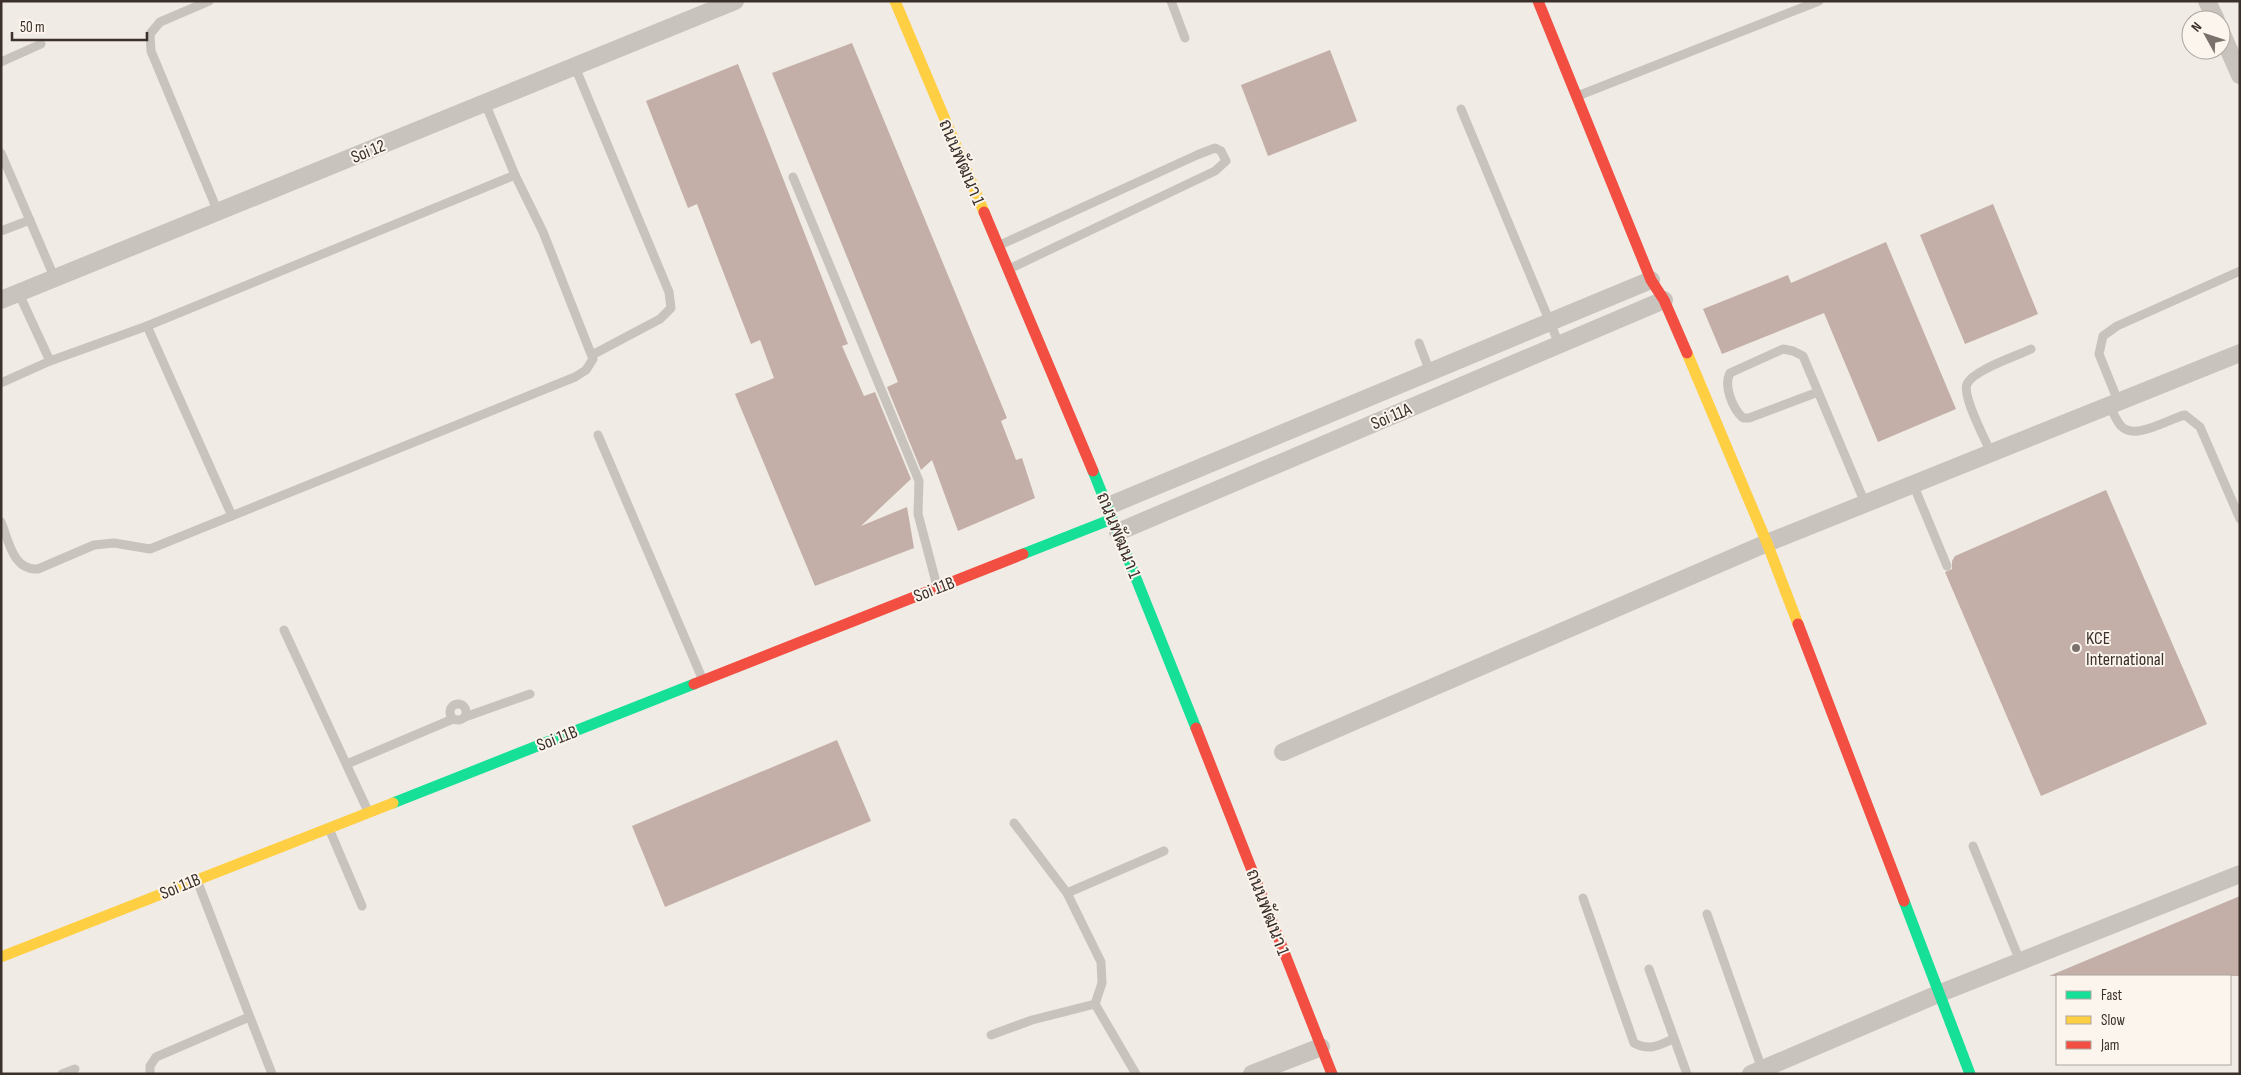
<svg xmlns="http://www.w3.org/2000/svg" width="2241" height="1075" font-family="'Sofia Sans Condensed',Sarabun,sans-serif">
	<rect width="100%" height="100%" fill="#f0ebe5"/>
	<g fill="#c3afa7">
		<path d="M852,43L1007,418L1001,421L1016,460L1022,458L1035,498L958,531L932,460L921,470L887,387L898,382L772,73Z"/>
		<path d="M1330,50L1357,121L1268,156L1241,85Z"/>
		<path d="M738,64L848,344L842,346L864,396L875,392L911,479L861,526L907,507L914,548L815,586L735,394L774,378L760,340L751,344L697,204L688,208L646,101Z"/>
		<path d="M1993,204L2038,314L1965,344L1920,235Z"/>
		<path d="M1886,242L1956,409L1878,442L1824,313L1722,354L1703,309L1788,275L1791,283Z"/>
		<path d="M2106,490L2207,724L2041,796L1945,572L1952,569V561L1955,556Z"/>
		<path d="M837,740L871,821L665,907L632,826Z"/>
		<path d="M2240,896V976H2049Z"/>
	</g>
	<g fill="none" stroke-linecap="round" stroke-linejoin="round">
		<g stroke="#c9c3be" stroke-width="9">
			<path d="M209,1L160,22L150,34L151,51L218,212"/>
			<path d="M1171,1L1185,38"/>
			<path d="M1,62L41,44"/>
			<path d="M575,67L669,292L671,308L660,319L592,355"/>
			<path d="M1580,95L1819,1"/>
			<path d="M1461,109L1559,344"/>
			<path d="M1,153L55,279"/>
			<path d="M793,177L919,481L918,514L937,586"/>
			<path d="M1,231L30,220"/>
			<path d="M1000,245L1197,155L1215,148L1221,151L1226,161L1215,171L1009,269"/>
			<path d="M19,294L50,361L147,326L232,516"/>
			<path d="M147,326L515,175L485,103"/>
			<path d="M1419,343L1430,372"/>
			<path d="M1,383L50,361"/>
			<path d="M1818,392L1749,418H1743C1733,409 1723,386 1730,373L1783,349L1793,351L1803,356L1865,503"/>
			<path d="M2118,401L2099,354L2103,336L2117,326L2240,271"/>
			<path d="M2109,405C2113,412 2116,420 2121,426C2135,441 2168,419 2185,415L2200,427L2240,519"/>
			<path d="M598,435L702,678"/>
			<path d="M1991,453C1985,439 1962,396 1967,384C1973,370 2017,356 2031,349"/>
			<path d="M1913,484L1947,566"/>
			<path d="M1,522C9,541 13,571 38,569L94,545L114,543L150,549L575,377L586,370L593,359L543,232L515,175"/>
			<path d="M284,630L367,809"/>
			<circle cx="458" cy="712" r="8"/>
			<path d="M465,717L530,694"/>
			<path d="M347,764L453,719"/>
			<path d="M1014,823L1067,893L1101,962L1102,983L1095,1004"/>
			<path d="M330,831L362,906"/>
			<path d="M1973,846L2020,961"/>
			<path d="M198,883L272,1074"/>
			<path d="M1067,893L1164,851"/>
			<path d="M1583,898L1634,1043C1649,1051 1658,1046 1673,1039"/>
			<path d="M1707,914L1762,1069"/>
			<path d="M1649,969L1687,1074"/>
			<path d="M991,1035L1032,1020L1095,1004L1136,1074"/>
			<path d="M62,1074L75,1069"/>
			<path d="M150,1074V1066L156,1057L249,1017"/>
		</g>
		<g stroke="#c9c3be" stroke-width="18">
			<path d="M2207,1L2216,20"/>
			<path d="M2221,32L2240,75"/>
			<path d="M1,300L735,1"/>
			<path d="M1108,506L1651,280"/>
			<path d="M1118,532L1664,300"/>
			<path d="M1283,752L1767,543L2240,353"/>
			<path d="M1252,1074L1321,1047"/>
			<path d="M1751,1074L1938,994L2240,874"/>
		</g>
		<g stroke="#16e098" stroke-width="11">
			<path d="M1093,471L1196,728"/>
			<path d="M1023,554L1112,519"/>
			<path d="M393,803L694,684"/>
			<path d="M1904,901L1970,1074"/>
		</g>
		<g stroke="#ffcf43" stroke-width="11">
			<path d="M895,1L984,212"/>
			<path d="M1687,353L1767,543L1798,624"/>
			<path d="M1,957L393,803"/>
		</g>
		<g stroke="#f24e42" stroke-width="11">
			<path d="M1538,1L1651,280L1664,300L1687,353"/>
			<path d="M984,212L1093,471"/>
			<path d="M1798,624L1904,901"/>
			<path d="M694,684L1023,554"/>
			<path d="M1196,728L1332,1074"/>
		</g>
	</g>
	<circle fill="#7a716c" stroke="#fbf5ee" stroke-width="2" cx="2076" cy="648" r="5"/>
	<g text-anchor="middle" stroke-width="4" stroke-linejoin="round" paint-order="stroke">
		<g font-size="18" fill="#3b302b" stroke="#fbf5ee">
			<text transform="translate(368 151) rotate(-22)" y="6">Soi 12</text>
			<text transform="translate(962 162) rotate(67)" y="6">ถนนพัฒนา 1</text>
			<text transform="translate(1391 416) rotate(-23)" y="6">Soi 11A</text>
			<text transform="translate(1119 535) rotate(68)" y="6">ถนนพัฒนา 1</text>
			<text transform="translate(934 589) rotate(-21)" y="6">Soi 11B</text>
			<text transform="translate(557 738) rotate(-21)" y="6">Soi 11B</text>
			<text transform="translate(180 886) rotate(-22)" y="6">Soi 11B</text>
			<text transform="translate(1268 912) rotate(69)" y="6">ถนนพัฒนา 1</text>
		</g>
		<g font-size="18" fill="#3b302b" stroke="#fbf5ee" text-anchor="start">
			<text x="2086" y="644">KCE<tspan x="2086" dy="21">International</tspan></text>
		</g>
	</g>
	<rect width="2241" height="1075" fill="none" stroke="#3b302b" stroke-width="5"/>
	<rect x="2056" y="975" width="175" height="90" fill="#fbf5ee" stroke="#aea6a0"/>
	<rect x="2066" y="991" width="25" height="8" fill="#16e098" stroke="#aea6a0"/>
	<text x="2101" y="1000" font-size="15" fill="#3b302b">Fast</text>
	<rect x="2066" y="1016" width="25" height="8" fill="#ffcf43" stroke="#aea6a0"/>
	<text x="2101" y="1025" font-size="15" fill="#3b302b">Slow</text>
	<rect x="2066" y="1041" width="25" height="8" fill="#f24e42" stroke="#aea6a0"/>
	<text x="2101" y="1050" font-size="15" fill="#3b302b">Jam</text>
	<g transform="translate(2206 35) rotate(310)"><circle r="24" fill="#fbf5ee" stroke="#aea6a0"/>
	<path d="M0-4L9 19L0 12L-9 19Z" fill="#7a716c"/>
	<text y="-8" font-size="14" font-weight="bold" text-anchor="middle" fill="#3b302b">N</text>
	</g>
	<path d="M12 32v8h135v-8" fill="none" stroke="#3b302b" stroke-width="2.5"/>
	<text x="20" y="32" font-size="15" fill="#3b302b" stroke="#fbf5ee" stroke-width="4" paint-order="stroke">50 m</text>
</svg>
